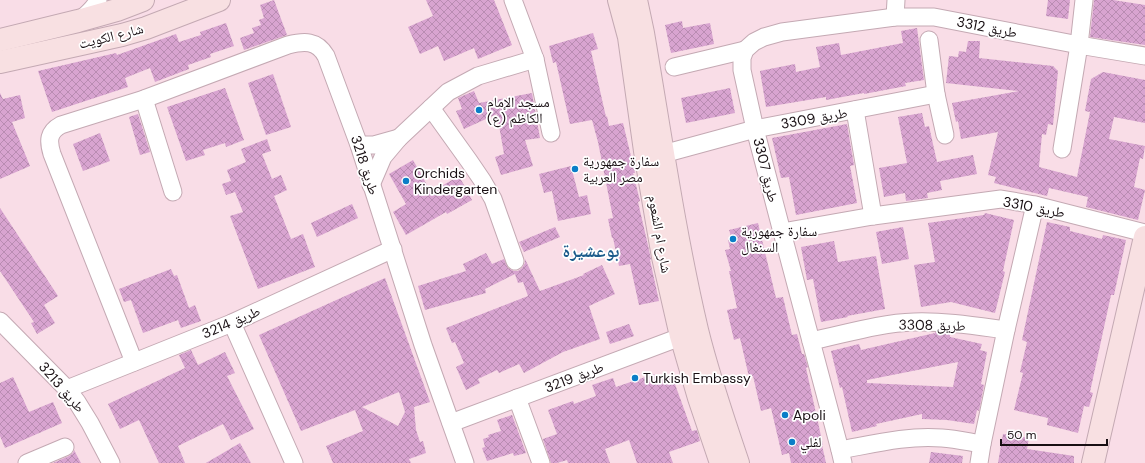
<svg xmlns="http://www.w3.org/2000/svg" width="1145" height="463" font-family="'DM Sans','Noto Naskh Arabic',sans-serif">
	<defs>
		<pattern id="building-cross-hatch" width="8" height="8" patternUnits="userSpaceOnUse"><rect width="8" height="8" fill="#d8a4d0"/><path d="M0 0l8 8M0 8l8-8" fill="none" stroke="#b98cb2"/></pattern>
	</defs>
	<rect width="100%" height="100%" fill="#f9dde7"/>
	<g fill="url(#building-cross-hatch)" fill-rule="evenodd">
		<path d="M274,0L287,35L244,50L240,38L254,33L252,28L261,25L259,20L264,18L260,5Z"/>
		<path d="M426,0H494L512,45L478,59L474,48L444,61L438,46L420,54L408,27L433,16Z"/>
		<path d="M1048,0H1070L1068,19L1046,16Z"/>
		<path d="M1094,0H1113L1145,5V45L1090,37Z"/>
		<path d="M682,21L683,28L710,23L714,44L671,53L665,25Z"/>
		<path d="M226,23L234,46L210,54L211,57L188,65L189,69L155,82L150,68L125,78L128,87L52,112L38,71L116,53L117,55L176,34L179,42L201,35L200,32Z"/>
		<path d="M917,28L924,80L905,83L906,86L864,94V93L826,100V97L766,107L760,71L795,64L796,72L820,67L816,47L839,43L841,55L903,43L901,31Z"/>
		<path d="M593,33L598,49L591,51L606,117L607,116L609,126L623,123L635,173H633L640,201L638,202L647,241L651,259L650,260L659,301L639,305L630,264L619,266L613,238H612L608,219L613,218L598,142L592,120L570,124L556,62L553,63L549,46Z"/>
		<path d="M968,41H980L979,58L1053,66L1058,71L1053,125L1048,124L1046,135L1042,134L1039,167L1077,177L1090,112L1085,111L1091,79L1103,72L1145,80V123L1114,117L1109,139L1145,146L1143,159L1140,158L1134,187L1145,190L1138,220L1086,207L1088,197L1049,188L1047,196L994,183L996,177L988,175L998,132L961,139L958,121L956,122L952,103L1019,91L946,83L949,56L958,57L959,51L966,52Z"/>
		<path d="M273,74L291,127L266,135L248,83Z"/>
		<path d="M225,88L244,140L226,147L225,143L203,150L205,155L186,161L167,107Z"/>
		<path d="M730,88L735,113L686,123L681,98Z"/>
		<path d="M474,91L479,103L532,93L540,138L525,140L533,166L501,175L495,157L504,154L497,114L464,129L456,111L462,109L458,98Z"/>
		<path d="M0,93L3,99L20,95L25,118L12,122L30,166L0,179Z"/>
		<path d="M922,113L925,127L929,126L937,162L973,155L977,174L940,181L942,190L927,193L928,198L906,201L905,193L884,197L879,168L907,163L898,117Z"/>
		<path d="M138,114L150,152L140,155L129,117Z"/>
		<path d="M847,124L854,165L850,166L857,203L796,215L789,177L781,178L772,138Z"/>
		<path d="M100,133L110,161L83,171L73,144Z"/>
		<path d="M267,139L271,151L262,154L272,179L281,175L287,190L274,196L291,239L303,234L315,267L258,289L230,216L243,212L235,192L226,195L222,184L231,181L227,170L246,162L241,149Z"/>
		<path d="M413,160L431,192L459,176L472,200L447,214L446,212L406,235L393,212L406,204L389,174Z"/>
		<path d="M571,166L579,197L587,195L591,214L558,221L552,191L544,193L539,174Z"/>
		<path d="M352,204L358,218L317,237L311,223Z"/>
		<path d="M0,208L58,296L44,305L55,323L37,334L31,323L34,322L0,271Z"/>
		<path d="M985,213L1014,220L1003,271L1005,272L995,313L951,302L921,307L914,265L935,262L928,223L984,215Z"/>
		<path d="M1047,222L1070,227V231L1102,239L1103,235L1126,240L1114,295H1111L1090,392L1093,393L1089,407L1084,406L1078,433L1047,425L1048,418L1014,410L1023,373L1020,372L1027,342L1022,340Z"/>
		<path d="M758,223L776,298L783,297L792,335L797,334L802,354H804L808,367L806,368L823,445H822L826,463H791L789,453L782,455L771,408L761,411L753,376L749,377L740,338L734,340L727,310L737,308L729,271H731L725,250L730,249L728,240L732,239L729,230Z"/>
		<path d="M555,227L560,237L524,252L519,242Z"/>
		<path d="M903,227L909,259L882,264L876,232Z"/>
		<path d="M834,241L838,262L876,256L885,309L847,316L848,317L821,322L813,279L807,280L801,247Z"/>
		<path d="M486,253L492,264L504,259L508,268L514,271H518L522,268L525,263V259L540,291L584,275L583,274L602,265L615,294L589,306L600,339L563,352L524,373L519,364L499,373L497,370L478,379L480,383L466,390L456,367L464,363L455,342L452,343L446,328L528,296L523,282L518,283L515,274L485,289L486,293L425,310L418,286L466,271L463,264Z"/>
		<path d="M171,269L174,276L177,275L189,308L195,305L201,321L181,328L178,320L143,333L131,300L124,302L119,289Z"/>
		<path d="M385,278L430,402L414,407L416,430L420,442L423,441L426,453L409,459L411,463H333L326,446L363,431L355,410L301,431L259,335ZM399,392L405,412L398,426L362,407Z"/>
		<path d="M629,324L634,336L610,344L606,332Z"/>
		<path d="M935,332L950,333V337L982,344L980,350L987,352L981,384L984,385L979,411L977,410L974,424L947,420L922,419V414L876,424L877,426L852,432L842,387L840,388L831,351L859,344L861,350L935,333ZM958,362L953,387L867,383V380Z"/>
		<path d="M191,350L198,365L225,352L235,373L227,376L254,429L231,440L223,424L178,446L185,463H159L139,420L120,429L108,404L185,368L179,355Z"/>
		<path d="M654,374L657,381L672,376L692,431L697,430L700,441L669,452L673,463H637L629,440L605,449L610,463H568L567,460L557,463H551L543,439L557,434L548,410L573,401L574,404L596,396L592,385L613,378L616,387Z"/>
		<path d="M13,377L29,412L53,402L62,423L5,448L0,436V383Z"/>
		<path d="M512,415L526,453L514,456L513,453L487,461L482,448L485,447L483,439L489,437L488,435L501,431L497,420Z"/>
		<path d="M1003,434L1029,438L1027,449L1074,456V463H998Z"/>
		<path d="M240,443L251,463H206Z"/>
		<path d="M74,450L81,463H53L69,456L73,453Z"/>
		<path d="M931,452L963,456L962,463H929Z"/>
	</g>
	<g fill="none" stroke-linecap="round" stroke-linejoin="round">
		<g stroke="#c4a9b3" stroke-width="19">
			<g id="street">
				<path d="M513,0L535,59L551,133"/>
				<path d="M895,17L896,0"/>
				<path d="M80,20C87,14 94,9 98,0"/>
				<path d="M929,40L936,94L945,135"/>
				<path d="M674,67L745,50"/>
				<path d="M144,99L173,192"/>
				<path d="M431,108L469,161L482,180L493,199L515,261"/>
				<path d="M855,110L873,216"/>
				<path d="M359,145H374L399,138"/>
				<path d="M1062,149L1079,45L1084,0"/>
				<path d="M652,157L755,129L936,94"/>
				<path d="M371,185L383,157L399,138L448,92L478,76L535,59"/>
				<path d="M782,232L873,216L1001,199L1035,205L1145,233"/>
				<path d="M0,321L67,389L77,402L90,423L111,463"/>
				<path d="M232,323L294,463"/>
				<path d="M811,341C845,334 880,323 914,322C945,321 976,326 1006,330"/>
				<path d="M134,362L52,154C48,141 48,132 61,125L144,99L288,45C304,41 317,40 326,56L359,145L423,345L465,463"/>
				<path d="M67,389L232,323L393,249"/>
				<path d="M517,398L541,463"/>
				<path d="M451,423L691,333"/>
				<path d="M840,450C873,444 908,435 942,438C956,439 969,442 982,444"/>
				<path d="M27,463L65,447"/>
				<path d="M843,463L840,450L782,232L755,129L742,70V58L745,50L754,42L764,37L782,32L895,17H934L1079,45L1145,56"/>
				<path d="M979,463L982,444L1006,330L1035,205"/>
			</g>
		</g>
		<g stroke="#c4a9b3" stroke-width="24">
			<g id="secondary">
				<path d="M619,0L629,37L646,158L663,257L681,336L699,398L721,463"/>
				<path d="M636,0L643,33C660,132 674,232 697,330C708,375 723,419 738,463"/>
				<path d="M0,40L78,21L117,10L143,0"/>
				<path d="M0,62L122,35L146,28L219,0"/>
				<path d="M1093,463L1145,237"/>
			</g>
		</g>
		<use href="#street" stroke="#fff" stroke-width="17"/>
		<use href="#secondary" stroke="#f8e0e2" stroke-width="22"/>
	</g>
	<g fill="#0a7ec7" stroke="#fff" stroke-width="1.5">
		<circle cx="479" cy="110" r="4"/>
		<circle cx="575" cy="169" r="4"/>
		<circle cx="406" cy="181" r="4"/>
		<circle cx="733" cy="239" r="4"/>
		<circle cx="635" cy="378" r="4"/>
		<circle cx="785" cy="415" r="4"/>
		<circle cx="792" cy="442" r="4"/>
	</g>
	<g text-anchor="middle" stroke-width="3.5" stroke-linejoin="round" paint-order="stroke">
		<g font-size="14" fill="#180f13" stroke="#fff">
			<text transform="translate(987 27) rotate(11)" y="5">طريق 3312</text>
			<text transform="translate(111 36) rotate(-14)" y="5">شارع الكويت</text>
			<text transform="translate(814 118) rotate(-10)" y="5">طريق 3309</text>
			<text transform="translate(365 165) rotate(72)" y="5">طريق 3218</text>
			<text transform="translate(766 170) rotate(76)" y="5">طريق 3307</text>
			<text transform="translate(1034 207) rotate(11)" y="5">طريق 3310</text>
			<text transform="translate(660 234) rotate(80)" y="5">شارع ام الشعوم</text>
			<text transform="translate(231 322) rotate(-23)" y="5">طريق 3214</text>
			<text transform="translate(932 325) rotate(1)" y="5">طريق 3308</text>
			<text transform="translate(574 377) rotate(-21)" y="5">طريق 3219</text>
			<text transform="translate(62 387) rotate(49)" y="5">طريق 3213</text>
		</g>
		<g font-size="14" fill="#180f13" stroke="#fff" text-anchor="start">
			<text x="487" y="107">مسجد الإمام<tspan x="487" dy="16">الكاظم (ع)</tspan></text>
			<text x="583" y="166">سفارة جمهورية<tspan x="583" dy="16">مصر العربية</tspan></text>
			<text x="414" y="178">Orchids<tspan x="414" dy="16">Kindergarten</tspan></text>
			<text x="741" y="236">سفارة جمهورية<tspan x="741" dy="16">السنغال</tspan></text>
			<text x="643" y="383">Turkish Embassy</text>
			<text x="793" y="420">Apoli</text>
			<text x="800" y="447">لفلي</text>
		</g>
		<g font-size="18" font-weight="bold" fill="#1c5b8b" stroke="#fff">
			<text x="591" y="257">بوعشيرة</text>
		</g>
	</g>
	<path d="M1001 439v6h106v-6" fill="none" stroke="#180f13" stroke-width="2"/>
	<text x="1007" y="439" font-size="12" fill="#180f13" stroke="#ffffff" stroke-width="3" paint-order="stroke">50 m</text>
</svg>
